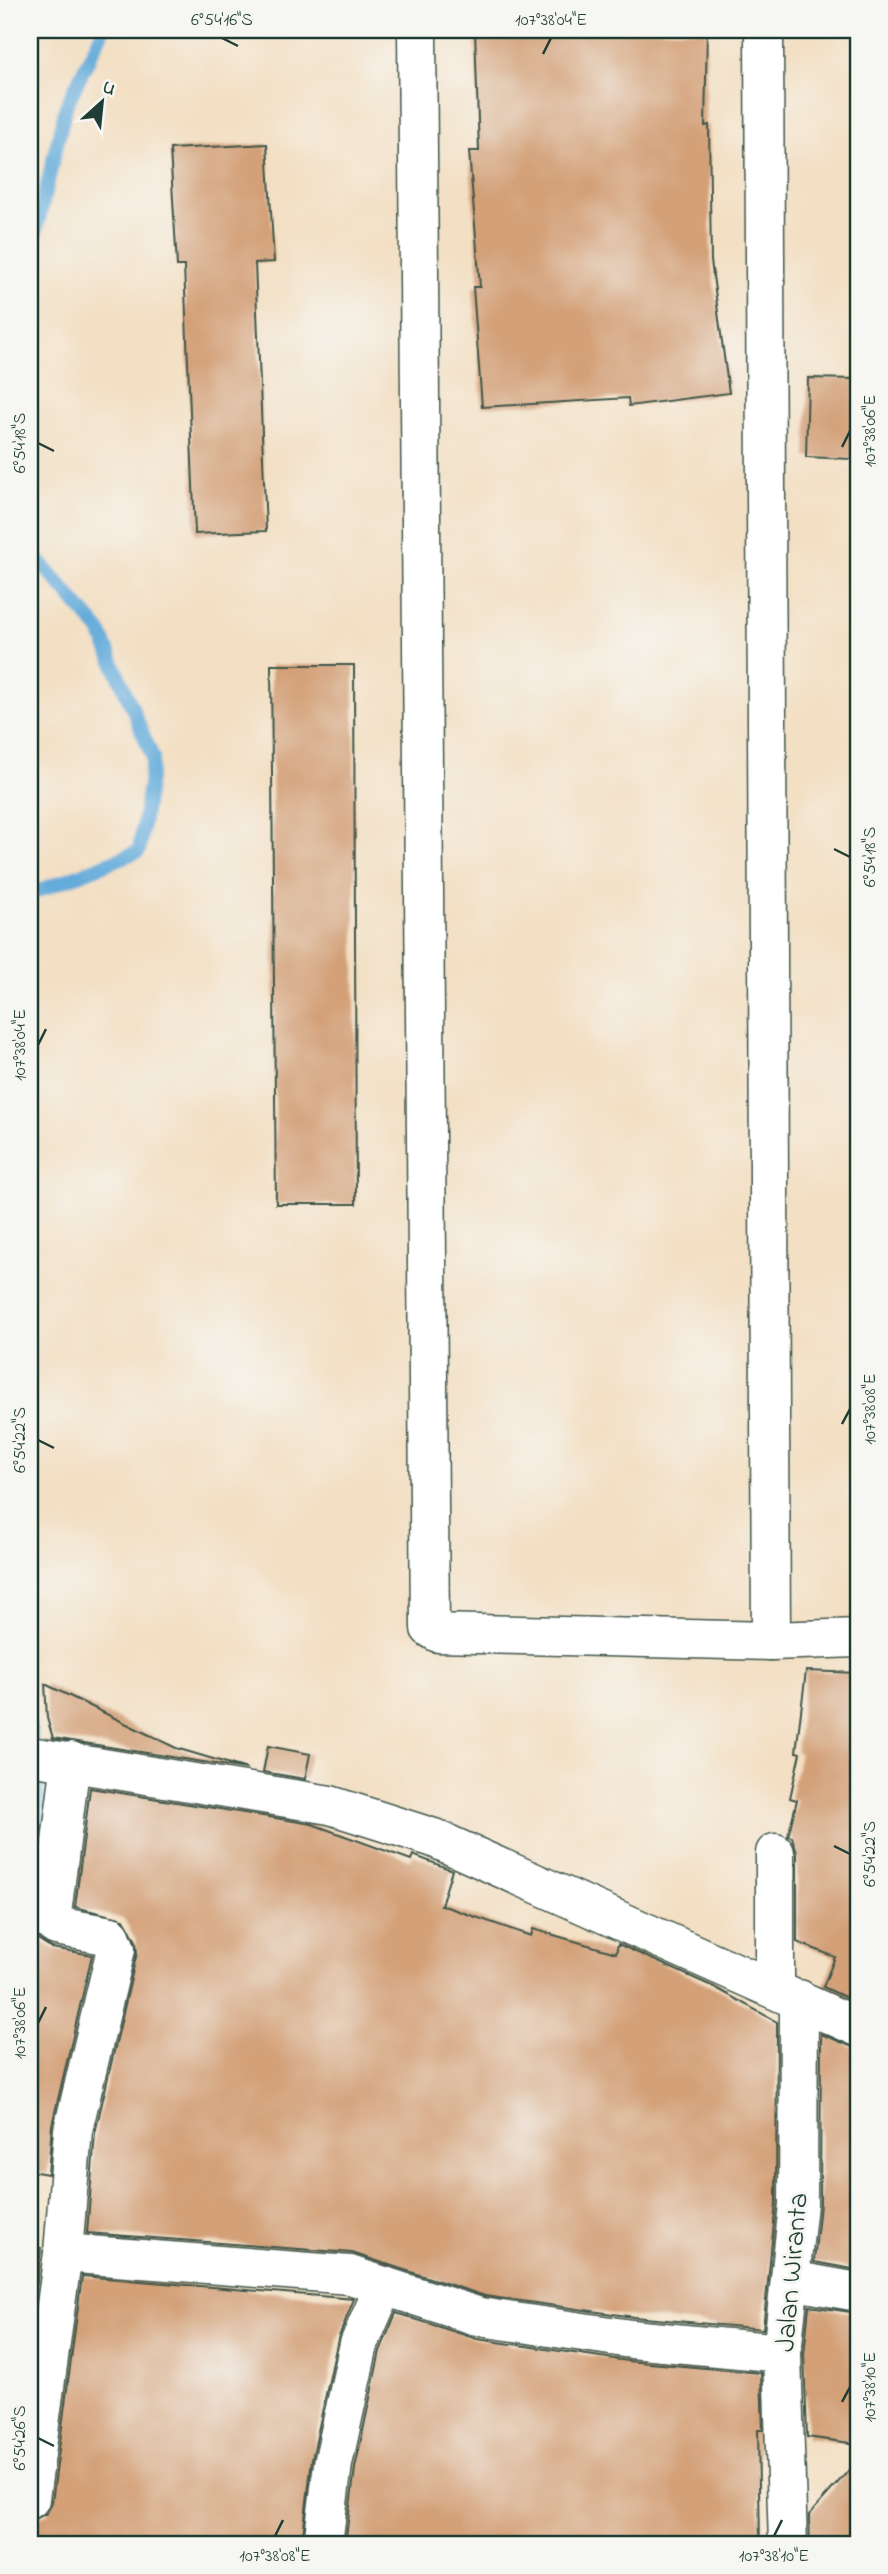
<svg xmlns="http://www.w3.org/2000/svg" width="888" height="2574" font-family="'Indie Flower',sans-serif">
	<rect width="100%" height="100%" fill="#f6f6f2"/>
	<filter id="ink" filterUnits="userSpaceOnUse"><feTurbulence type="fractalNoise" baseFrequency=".0143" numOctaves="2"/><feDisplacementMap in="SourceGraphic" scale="14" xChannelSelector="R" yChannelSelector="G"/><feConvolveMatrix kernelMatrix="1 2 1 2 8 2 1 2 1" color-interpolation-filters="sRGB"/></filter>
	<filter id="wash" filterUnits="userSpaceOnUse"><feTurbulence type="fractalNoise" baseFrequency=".00686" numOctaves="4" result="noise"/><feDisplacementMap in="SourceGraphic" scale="28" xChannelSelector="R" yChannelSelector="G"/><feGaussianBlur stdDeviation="1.57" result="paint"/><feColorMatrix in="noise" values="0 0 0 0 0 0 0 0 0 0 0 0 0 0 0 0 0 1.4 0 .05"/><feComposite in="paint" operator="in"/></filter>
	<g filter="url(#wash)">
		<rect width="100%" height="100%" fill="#f3dfc3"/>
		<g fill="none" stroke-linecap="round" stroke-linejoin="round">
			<g stroke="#63abda" stroke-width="14">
				<path d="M30,256L66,106L103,30"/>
				<path d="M30,550L100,631L153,758L139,851L30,894"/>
				<path d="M30,1727L43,1845L30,1893"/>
			</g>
		</g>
		<g id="blocks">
			<g fill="#d3a078">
				<path d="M475,30H707L705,126L709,125L711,261L729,393L629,406L628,398L482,407L473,287H480L469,151H479Z"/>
				<path d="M267,144L274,262L255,263L266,531L195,534L184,266H177L170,149Z"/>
				<path d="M808,378L855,379L852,459L806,457Z"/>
				<path d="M271,665H354L356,1204H276Z"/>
				<path d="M806,1671L858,1673V2003L823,1987L835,1957L797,1942V1853L792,1837L788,1836L797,1800L790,1798L800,1753L796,1752Z"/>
				<path d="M45,1684L176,1748L247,1769L53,1738L47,1718Z"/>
				<path d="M268,1746L310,1754L305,1779L263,1772Z"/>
				<path d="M90,1788L312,1824L411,1860L413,1855L452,1870L441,1905L531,1936L533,1929L616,1953L618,1944L714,1987L777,2022L776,2203L763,2329L634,2317L485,2296L352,2253L87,2233L95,2133L137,1953L136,1941L124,1919L75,1907Z"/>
				<path d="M36,1938L52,1948L92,1955L52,2125L48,2174L30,2171V1956Z"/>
				<path d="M821,2034L858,2049V2270L814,2262L820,2204Z"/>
				<path d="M30,2246L41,2248L30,2336Z"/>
				<path d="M82,2276L354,2299L338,2339L312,2459L302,2544H30L33,2520L47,2513L52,2502Z"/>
				<path d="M809,2306L858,2313V2444L807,2437L804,2354Z"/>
				<path d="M396,2313L477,2339L628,2361L761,2373L763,2430H758L760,2544H345L355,2468L380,2351Z"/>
				<path d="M858,2460V2544H810L809,2515Z"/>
			</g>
		</g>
	</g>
	<g filter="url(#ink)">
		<use href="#blocks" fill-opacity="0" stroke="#3f5549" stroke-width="2"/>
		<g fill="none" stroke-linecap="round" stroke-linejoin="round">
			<g stroke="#3f5549" stroke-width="41">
				<g id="street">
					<path d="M417,30L430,1628L438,1633L771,1641L858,1638"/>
					<path d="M764,30L771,1641"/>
					<path d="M30,1756L330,1805L434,1838L858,2027"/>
					<path d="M775,1989V1853"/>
					<path d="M63,2253L350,2275L480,2317L631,2339L782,2353"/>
					<path d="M790,2280L858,2292"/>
					<path d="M30,2499L63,2253L73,2130L116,1949L111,1936L56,1926L51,1922L71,1761"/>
					<path d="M323,2544L333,2464L359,2344L384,2286"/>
					<path d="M788,2544L782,2353L798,2204L799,1999"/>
				</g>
			</g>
			<use href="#street" stroke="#fff" stroke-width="38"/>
		</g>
	</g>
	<path fill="none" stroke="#1f3d34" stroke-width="2.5" d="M222,38L238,46M543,54L551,38M38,443L54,451M842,447L850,431M834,849L850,857M38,1045L46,1029M842,1424L850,1409M38,1440L54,1448M834,1846L850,1854M38,2023L46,2007M842,2402L850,2387M38,2438L54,2446M275,2536L283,2520M774,2536L782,2520"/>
	<g text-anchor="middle" stroke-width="6" stroke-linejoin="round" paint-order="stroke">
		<g font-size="28" fill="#1f3d34" stroke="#f6f6f2">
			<text transform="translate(790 2272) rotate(-85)" y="10">Jalan Wiranta</text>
		</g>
	</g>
	<rect width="888" height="2574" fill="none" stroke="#f6f6f2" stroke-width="77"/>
	<g transform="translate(102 102) rotate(27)" stroke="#f6f6f2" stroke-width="5" paint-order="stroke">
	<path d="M0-5L12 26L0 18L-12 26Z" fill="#1f3d34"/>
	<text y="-10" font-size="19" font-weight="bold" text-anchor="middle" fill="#1f3d34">U</text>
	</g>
	<rect x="38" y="38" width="812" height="2498" fill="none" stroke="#1f3d34" stroke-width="2.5"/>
	<g font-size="18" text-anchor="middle" fill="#1f3d34">
		<text x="222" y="25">6°54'16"S</text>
		<text x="551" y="25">107°38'04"E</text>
		<text transform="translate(869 431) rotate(-90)" y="6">107°38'06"E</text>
		<text transform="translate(19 443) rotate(-90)" y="6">6°54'18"S</text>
		<text transform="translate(869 857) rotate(-90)" y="6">6°54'18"S</text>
		<text transform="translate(19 1045) rotate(-90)" y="6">107°38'04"E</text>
		<text transform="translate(869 1409) rotate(-90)" y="6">107°38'08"E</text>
		<text transform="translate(19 1440) rotate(-90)" y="6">6°54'22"S</text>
		<text transform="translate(869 1854) rotate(-90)" y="6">6°54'22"S</text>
		<text transform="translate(19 2023) rotate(-90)" y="6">107°38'06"E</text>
		<text transform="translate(869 2387) rotate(-90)" y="6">107°38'10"E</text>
		<text transform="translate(19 2438) rotate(-90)" y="6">6°54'26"S</text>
		<text x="275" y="2561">107°38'08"E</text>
		<text x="774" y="2561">107°38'10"E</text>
	</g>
</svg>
